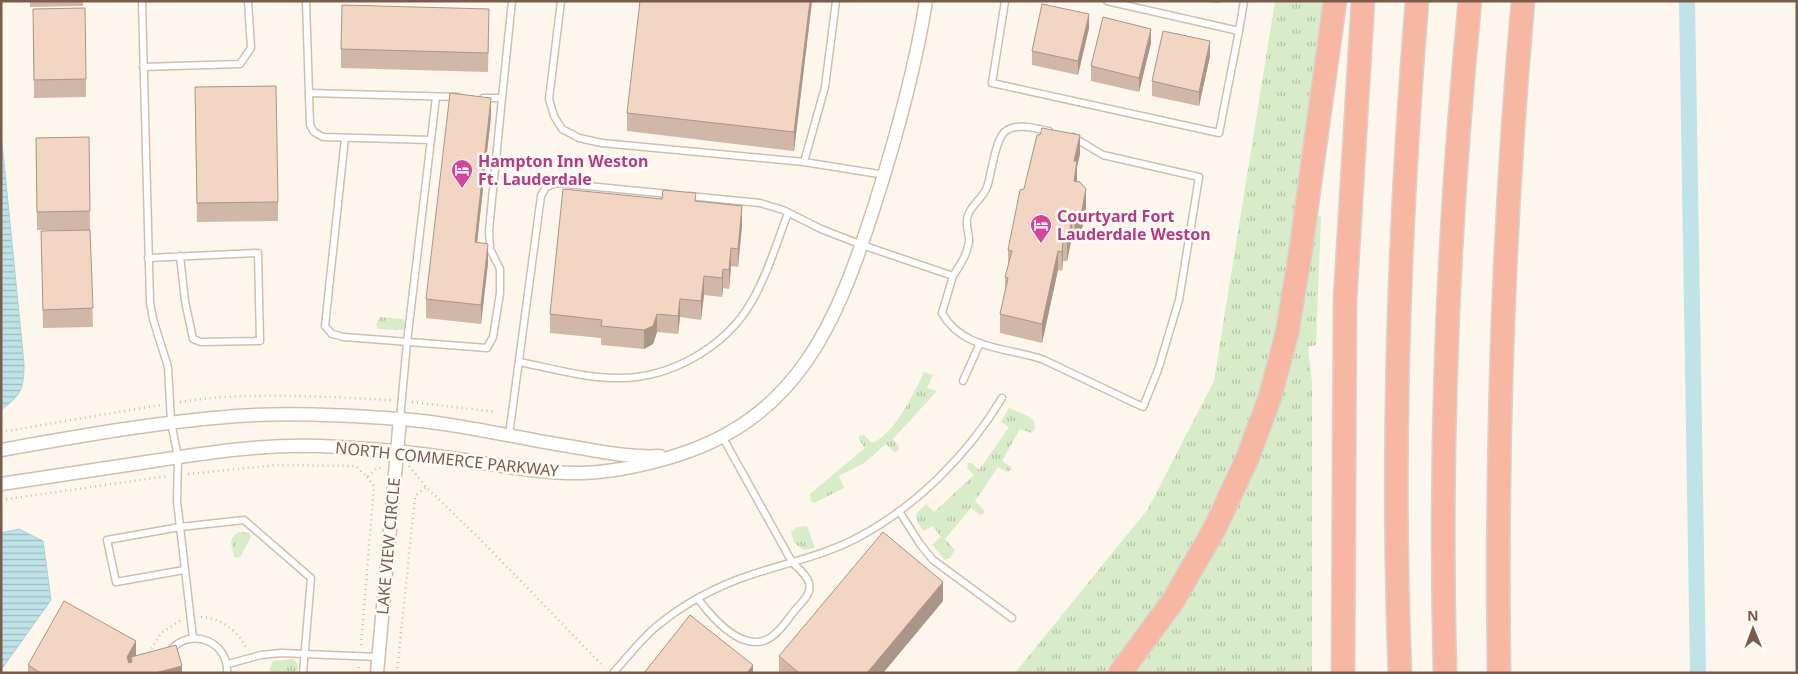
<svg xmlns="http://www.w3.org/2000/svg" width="1798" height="674" font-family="'Noto Sans',sans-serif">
	<defs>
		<pattern id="grass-tufts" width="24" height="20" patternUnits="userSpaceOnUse" patternTransform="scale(1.25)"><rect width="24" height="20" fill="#d8ecc9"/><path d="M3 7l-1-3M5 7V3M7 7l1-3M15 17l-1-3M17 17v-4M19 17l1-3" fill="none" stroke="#b4c2a5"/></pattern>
		<pattern id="water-rules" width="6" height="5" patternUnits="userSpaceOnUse" patternTransform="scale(1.25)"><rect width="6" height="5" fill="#bfe3e8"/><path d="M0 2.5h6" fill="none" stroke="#a0bbbe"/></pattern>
	</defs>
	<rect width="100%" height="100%" fill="#fdf6ec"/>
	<g fill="url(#grass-tufts)">
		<path d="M1275,1H1323L1284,318L1264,395L1206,520L1174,583L1109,673H1015L1148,509L1214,381Z"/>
		<path d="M1314,216H1321L1316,345L1308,347L1312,382V673H1126L1215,543Z"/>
		<path d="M380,317L403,319L405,323L403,330L378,329L376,325Z"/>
		<path d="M924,372L933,375L927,388L937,391L893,439L899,447L898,451L894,452L886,444L864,463L839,476L844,488L814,503L811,501L810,494L865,448L859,440V436L864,435L872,443C893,436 915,392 924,372Z"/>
		<path d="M1009,408L1028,416L1034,421L1035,429L1031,433L1020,429L1002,461L1011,467V470L1007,472L998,467L975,501L984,510V514L980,515L971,508L945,539L955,550L950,558L945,560L932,545L941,537L933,526L923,531L917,521L916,514L926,504L934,512L974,475L967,468L968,463H972L979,470L1009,427L1001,422Z"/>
		<path d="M807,526L815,548L804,550L794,543L791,532L797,527Z"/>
		<path d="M240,532L249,533L251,537L240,557L236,558L234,556C232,546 228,536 240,532Z"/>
		<path d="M293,659L298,664L297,673H274L269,670L273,661Z"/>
	</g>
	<g fill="url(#water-rules)" stroke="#a5d3da">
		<path d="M1,132L24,364C24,389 21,395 1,410Z"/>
		<path d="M19,529L43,541L51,600L1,670V533Z"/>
	</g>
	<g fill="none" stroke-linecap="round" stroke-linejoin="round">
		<path stroke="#bfe3e8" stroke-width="16" d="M1687,1L1698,673"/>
		<g stroke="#d1beb0" stroke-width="9">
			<g id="lane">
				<path d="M142,1L150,302L153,319L168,367L171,422L178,457L177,501L193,638"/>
				<path d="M306,1L310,125L314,132L323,137L431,140"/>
				<path d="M561,1L549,99L554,116L562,129L579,138L602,143L804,162L885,175"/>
				<path d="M1005,1L992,83L1219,133L1239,31"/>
				<path d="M1107,1L1239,31L1244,1"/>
				<path d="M143,67L240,64L251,48L248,1"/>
				<path d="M309,93L458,97"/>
				<path d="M483,98H502L512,1"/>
				<path d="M345,138L325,326L332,334L344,337L487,348L493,337L500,293V269L490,249L489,230L502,98"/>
				<path d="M804,162L825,87L836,1"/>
				<path d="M689,196L760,203L783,210L821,229L862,245L953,276L942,313C963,351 1009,347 1044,360L1143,407L1158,370L1179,300L1199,177L1103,155L1073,137"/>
				<path d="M148,258L258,253L260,341L201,342L193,339L185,301L180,256"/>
				<path d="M953,276C960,265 967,255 969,242C970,233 964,224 968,215C972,204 983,198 987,187C992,173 995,137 1007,130C1019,123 1037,129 1049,131"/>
				<path d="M519,362C551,368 584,378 617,378C670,379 726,347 752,301C768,273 777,242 788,213"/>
				<path d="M963,381L980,343"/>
				<path d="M400,419L407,342L436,97"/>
				<path d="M509,435L541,196L546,187L557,183L669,194"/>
				<path d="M899,511L920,544L933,560L1012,618"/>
				<path d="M184,570L116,582L107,540L180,527L244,520L311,578L303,673"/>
				<path d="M698,599C711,616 737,648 763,641C777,637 787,620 796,609C802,602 812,594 809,583C807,575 798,568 792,562L723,438"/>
				<path d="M170,651C190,626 229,641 227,673"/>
				<path d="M228,664L261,655L281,653L378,657"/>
				<path d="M613,673C627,658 641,639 657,626C680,607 710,590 739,579C776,565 817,558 853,540C914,509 967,456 1002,398"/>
			</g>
		</g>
		<g stroke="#d1beb0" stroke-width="15">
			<g id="street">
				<path d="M1,450C80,436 157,422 237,416C290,412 346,415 399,419C458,423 516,438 574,447C602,452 632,458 660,456"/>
				<path d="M1,484C54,476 107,468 160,460C212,452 266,444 319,446C358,448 398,450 436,456C485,462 533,474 583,473C612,472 640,466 668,458C798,421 837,323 875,204C896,138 915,70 926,1"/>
				<path d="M377,673L400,419"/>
			</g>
		</g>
		<g stroke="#dad1cd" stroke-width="25">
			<g id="highway">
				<path d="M1120,673L1173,601L1215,528L1248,457L1270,397L1287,333L1300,255L1335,1"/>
				<path d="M1343,673L1345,300L1363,1"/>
				<path d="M1400,673C1391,449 1399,224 1417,1"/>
				<path d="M1445,673C1439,449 1448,224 1470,1"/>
				<path d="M1499,673C1496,448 1503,225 1523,1"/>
			</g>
		</g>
		<g stroke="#d9b8a5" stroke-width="2.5" stroke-dasharray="1 4" stroke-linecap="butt">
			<path d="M180,402C250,391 322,397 392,400"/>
			<path d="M412,402L496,412"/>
			<path d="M1,432L160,405"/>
			<path d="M409,466L426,487L480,539L604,667"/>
			<path d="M188,474L277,465L356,466L367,477L377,468H381"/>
			<path d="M1,500L168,476"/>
			<path d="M201,617C222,618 238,631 247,649"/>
			<path d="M361,645L374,486L367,477"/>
			<path d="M149,653L161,633L181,620"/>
			<path d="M358,673L359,666"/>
			<path d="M397,673L415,496L426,487"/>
		</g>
		<use href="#lane" stroke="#fff" stroke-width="6"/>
		<use href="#street" stroke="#fff" stroke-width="12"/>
		<use href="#highway" stroke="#f7b7a3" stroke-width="22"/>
	</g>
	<g fill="#d1b7a8">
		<path d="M30,1H83V6L30,7Z"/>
		<path d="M812,1L794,151L627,131V113Z"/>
		<path d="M1197,1H1219V3Z"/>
		<path d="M489,27L488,72L341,68V49Z"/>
		<path d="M33,28L86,79V97L34,98Z"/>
		<path d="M1089,28L1078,75L1032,65V51Z"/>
		<path d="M1151,43L1139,92L1091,81V66Z"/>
		<path d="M1210,56L1199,106L1152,96V81Z"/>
		<path d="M195,106L278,202V221L197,222Z"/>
		<path d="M491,116L477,243L488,263L481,324L426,318V299Z"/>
		<path d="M89,137L90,230L93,327L43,328L41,231L83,230H37L36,138Z"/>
		<path d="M1080,154L1077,167V182L1086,208L1082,229L1075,233L1072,232V237L1067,261H1063L1062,271L1058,270L1042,343L1000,333V314L1005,291V277L1008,267V250L1024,189Z"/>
		<path d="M662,199L696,201L742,225L738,267L731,266L729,289L723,288L722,297L704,295L701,320L680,317L678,334L657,332L653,344L644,349L601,345V338L550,333V314Z"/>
		<path d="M943,601L883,673H779V656Z"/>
		<path d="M136,655L182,673H28V665Z"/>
	</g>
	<g fill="#aa9588">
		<path d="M810,1H812L794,151V132Z"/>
		<path d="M1089,14V28L1078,75V61Z"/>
		<path d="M1151,29V43L1139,92V78Z"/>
		<path d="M1210,41V56L1199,106V92Z"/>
		<path d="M491,98V116L475,261V242Z"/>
		<path d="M1080,135V154L1077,167V180L1074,199V161Z"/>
		<path d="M1086,189V208L1082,229L1075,233V214Z"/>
		<path d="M742,206V225L738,267V249Z"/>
		<path d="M1070,212V227L1072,219V237L1067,261V242L1069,218Z"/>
		<path d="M1063,242V261L1062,271V252Z"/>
		<path d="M488,244V263L481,324V305Z"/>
		<path d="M731,248V266L729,289V270Z"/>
		<path d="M1058,251V270L1042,343V324Z"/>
		<path d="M723,269V288L722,297V278Z"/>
		<path d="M704,276V295L701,320V301Z"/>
		<path d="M680,299V317L678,334V316Z"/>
		<path d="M657,314V332L653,344L644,349V330Z"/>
		<path d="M943,582V601L883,673H867Z"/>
		<path d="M136,641V660L132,662L131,657V670L127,657Z"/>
		<path d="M753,665V673H747Z"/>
		<path d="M182,666V673H155Z"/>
	</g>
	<g fill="#f3d5c3" stroke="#aa9588">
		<path d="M640,1H810L794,132L627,113Z"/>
		<path d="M1042,4L1089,14L1078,61L1032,51Z"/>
		<path d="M342,5L489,9L488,53L341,49Z"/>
		<path d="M85,8L86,79L34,80L33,9Z"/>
		<path d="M1103,17L1151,29L1139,78L1091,66Z"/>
		<path d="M1163,31L1210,41L1199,92L1152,81Z"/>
		<path d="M276,86L278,202L197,203L195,87Z"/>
		<path d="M450,93L491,98L475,242L488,244L481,305L426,299Z"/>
		<path d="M1042,128L1080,135L1074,161H1077L1074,181L1080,182L1086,189L1082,210L1075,214L1070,212L1069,218L1072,219L1067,242H1063L1062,252L1058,251L1042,324L1000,314L1008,278L1005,277L1012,251L1008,250L1020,190L1024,189L1037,135H1040Z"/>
		<path d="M89,137L90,211L37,212L36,138Z"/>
		<path d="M563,189L662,199L663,190L696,193L695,201L742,206L738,249L731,248L729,270L723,269L722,278L704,276L701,301L680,299L678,316L657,314L653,326L644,330L601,326L602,320L550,314Z"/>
		<path d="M90,230L93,308L43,310L41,231Z"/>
		<path d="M883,532L943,582L867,673H799L779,656Z"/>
		<path d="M64,601L136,641L127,657L129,663L132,662L131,657L176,645L182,666L155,673H41L28,665Z"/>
		<path d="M690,615L753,665L747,673H644Z"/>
	</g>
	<defs>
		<g id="hotel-pin" transform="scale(1.125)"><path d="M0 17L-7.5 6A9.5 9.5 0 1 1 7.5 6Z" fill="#d1479c" stroke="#fffaf3"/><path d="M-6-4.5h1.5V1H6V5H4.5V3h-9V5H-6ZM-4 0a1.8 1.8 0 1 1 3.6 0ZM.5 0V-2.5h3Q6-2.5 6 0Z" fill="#fff"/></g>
	</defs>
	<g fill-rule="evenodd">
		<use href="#hotel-pin" x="462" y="170"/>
		<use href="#hotel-pin" x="1041" y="225"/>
	</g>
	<g text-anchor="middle" stroke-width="5" stroke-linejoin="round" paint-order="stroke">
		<g font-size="16" font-weight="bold" fill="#b23c85" stroke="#fffaf3" text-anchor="start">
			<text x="478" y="167">Hampton Inn Weston<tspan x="478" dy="18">Ft. Lauderdale</tspan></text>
			<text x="1057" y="222">Courtyard Fort<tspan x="1057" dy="18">Lauderdale Weston</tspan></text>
		</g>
		<g font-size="16" fill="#7a5c4d" stroke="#fffaf3">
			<text transform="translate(447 459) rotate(6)" y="6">NORTH COMMERCE PARKWAY</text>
			<text transform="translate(388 546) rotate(-85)" y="6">LAKE VIEW CIRCLE</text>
		</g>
	</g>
	<rect width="1798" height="674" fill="none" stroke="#7a5c4d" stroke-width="5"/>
	<g transform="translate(1753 629) rotate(359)" stroke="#fffaf3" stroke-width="4" paint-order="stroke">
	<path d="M0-4L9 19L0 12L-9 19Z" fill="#7a5c4d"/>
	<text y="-8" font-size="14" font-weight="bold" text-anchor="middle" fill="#7a5c4d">N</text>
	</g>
</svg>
